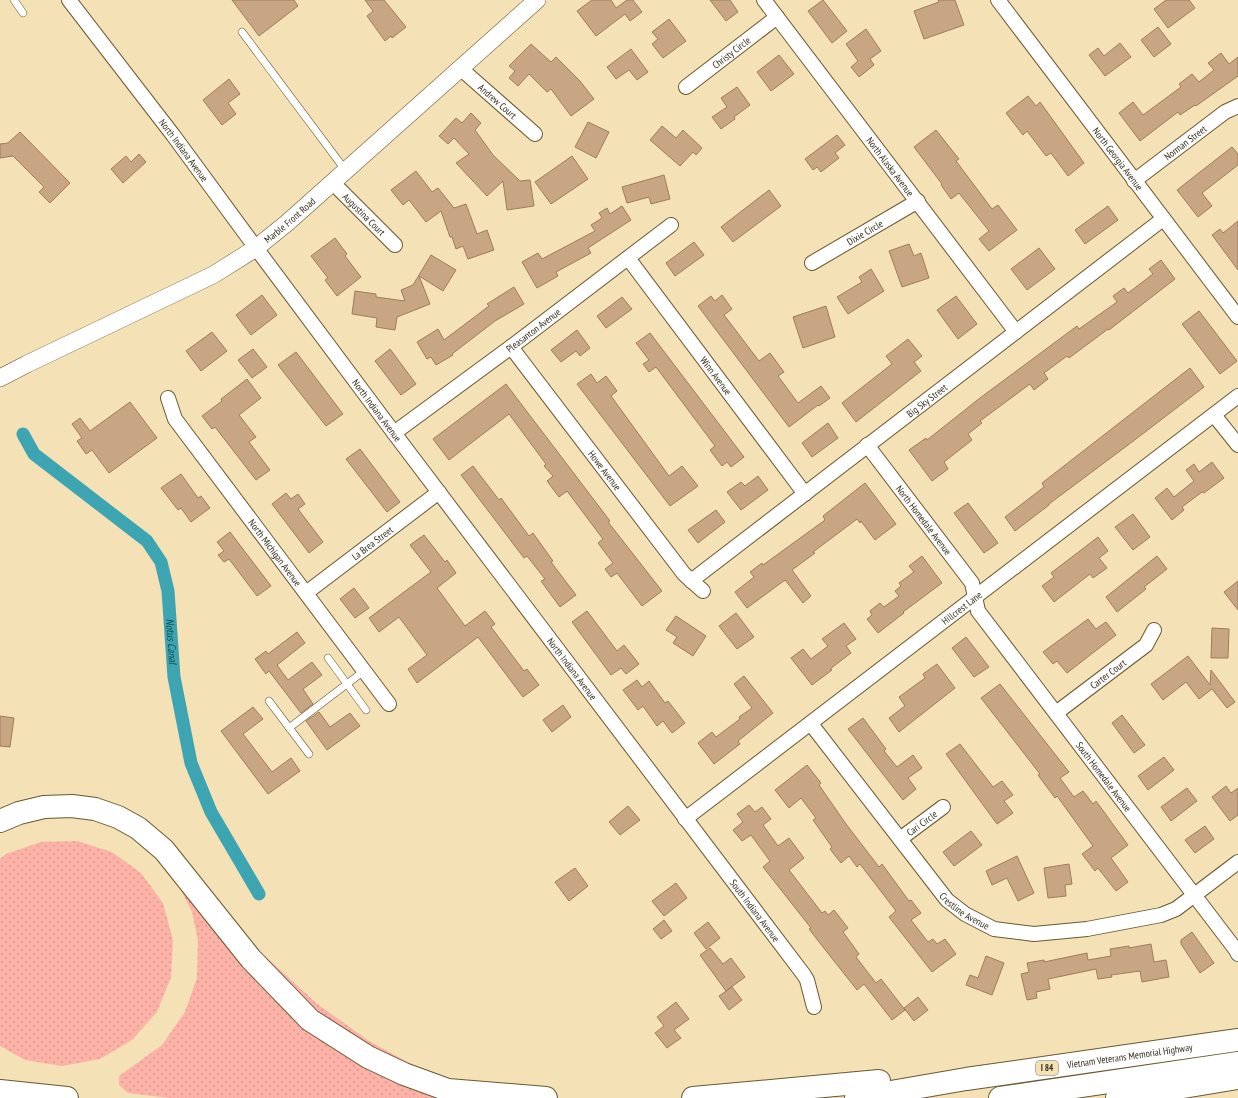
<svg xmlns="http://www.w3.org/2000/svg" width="1238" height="1098" font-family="'PT Sans Narrow',sans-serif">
	<defs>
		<pattern id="green-dots" width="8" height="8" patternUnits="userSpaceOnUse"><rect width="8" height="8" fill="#fdb2a8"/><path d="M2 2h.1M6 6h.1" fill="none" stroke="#d99990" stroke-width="1.8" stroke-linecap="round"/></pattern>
	</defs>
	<rect width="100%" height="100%" fill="#f4e1b5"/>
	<g fill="url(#green-dots)">
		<path d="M77,841L112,852L141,873L163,903L173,940L171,977L157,1012L132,1040L100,1059L62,1066L25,1060L0,1046V859L6,854L41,842Z"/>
		<path d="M187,884L316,1003L369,1041L424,1071L505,1098H169L128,1093L119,1085V1076L162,1045L185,1012L197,978L198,940L192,912L180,888Z"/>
	</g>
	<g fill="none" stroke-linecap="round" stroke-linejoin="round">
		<path stroke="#3da4b2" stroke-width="13" id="s1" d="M23,434L34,454L147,541L161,562L168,591L174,677L191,763L211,812L259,894"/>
	</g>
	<g fill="#c8a683" stroke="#9d7d5c">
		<path d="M232,0H294L298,6L259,36Z"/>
		<path d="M365,0H384L406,27L392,38L391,36L385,41L367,16L373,11Z"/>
		<path d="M592,0H611L616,8L627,0H633L642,12L630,21L625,14L596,36L577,11Z"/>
		<path d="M710,0H730L738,12L726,21Z"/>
		<path d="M823,0L847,31L832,43L808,11Z"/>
		<path d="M938,0H955L964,25L924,39L914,11L939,2Z"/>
		<path d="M1166,0H1189L1195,8L1168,28L1154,9Z"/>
		<path d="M669,19L686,41L663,58L652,44L658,39L652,32Z"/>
		<path d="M1158,27L1171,44L1154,57L1141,40Z"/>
		<path d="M866,29L881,51L870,59L874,65L859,77L851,67L858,61L846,44Z"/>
		<path d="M1120,43L1131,57L1105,76L1089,55L1098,48L1104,56Z"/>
		<path d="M531,44L551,62L556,57L580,81L594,99L571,116L551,89L547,92L529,74L518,86L509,78L515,71L509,66Z"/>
		<path d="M631,49L648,72L637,80L629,70L616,79L607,67Z"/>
		<path d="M1221,53L1229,64L1238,57V76L1196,106L1195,105L1180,115L1178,112L1140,141L1119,113L1133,102L1143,115L1181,87L1179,84L1192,74L1199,82L1214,70L1208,63Z"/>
		<path d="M779,55L794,74L771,91L757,72Z"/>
		<path d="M229,79L240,94L228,103L236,114L222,125L203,100Z"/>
		<path d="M737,87L750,105L734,117L735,119L721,129L712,117L727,107L721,98Z"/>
		<path d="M1028,96L1036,106L1040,102L1084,163L1068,176L1051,153L1046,156L1027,131L1023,135L1006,113Z"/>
		<path d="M471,113L481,123L475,130L493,155L520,181L530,180L534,206L507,210L503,181L487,196L456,163L469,154L454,138L448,144L439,136L456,118L462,123Z"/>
		<path d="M588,122L609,132L596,158L575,147Z"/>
		<path d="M662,126L676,138L683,130L702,148L696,155L693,152L680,166L650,140Z"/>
		<path d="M936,130L959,159L956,161L992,209L998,205L1017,230L989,251L979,239L989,231L959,193L951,199L941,185L942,184L914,147Z"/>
		<path d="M20,132L70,183L50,203L39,192L44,187L13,156L0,158V144L8,143Z"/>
		<path d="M837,135L845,145L835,153L839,158L821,172L817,167L813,170L805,159Z"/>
		<path d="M1232,147L1238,154V165L1202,193L1212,206L1198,217L1177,190Z"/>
		<path d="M139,154L146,162L123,183L111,169L126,156L131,162Z"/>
		<path d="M572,156L588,179L551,204L535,182Z"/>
		<path d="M416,171L432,192L438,188L454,208L466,204L477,234L487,230L494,250L468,259L463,246L456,249L452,237H450L441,211L426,222L409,200L403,205L391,190Z"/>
		<path d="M664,175L670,199L651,204L649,197L627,203L622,187Z"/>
		<path d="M769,190L781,206L733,242L721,227Z"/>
		<path d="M622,206L631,220L588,248L591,253L556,272L558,276L537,288L522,262L538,253L542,259L595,231L591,225L602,218L599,213L607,208L610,214Z"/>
		<path d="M1108,206L1118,220L1085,244L1075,230Z"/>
		<path d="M1238,221V270L1212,235L1220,229L1223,233Z"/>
		<path d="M335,238L347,254L345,256L361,277L337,296L325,280L328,278L311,256Z"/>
		<path d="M694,242L704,255L675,276L666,263Z"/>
		<path d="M909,244L914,256L921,253L929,278L902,287L889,251Z"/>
		<path d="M1039,248L1055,269L1027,290L1011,269Z"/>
		<path d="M431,255L456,270L443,291L419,276L430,304L397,317L395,330L376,327L377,318L352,314L355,291L376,294V297L405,301L401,290L413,285Z"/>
		<path d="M1161,260L1175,279L1109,330L1108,329L1069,358L1067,356L1044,373L1048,379L1034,390L1030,384L980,421L982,423L968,434L972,440L944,462L948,469L932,481L909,450L926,438L927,440L980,398L1077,326L1079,329L1117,302L1113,296L1124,288L1128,293L1153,274L1149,269Z"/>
		<path d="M871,269L884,291L848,314L837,297L862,282L859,277Z"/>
		<path d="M514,287L524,304L495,321L452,354L453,355L436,365L431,357L427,359L417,342L438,329L444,340L489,306L487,304Z"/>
		<path d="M262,295L277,315L251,335L236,315Z"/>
		<path d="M722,295L732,309L724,315L759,361L770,353L784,372L778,376L798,403L821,386L830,398L819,406L818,405L789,427L698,306L711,296L715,301Z"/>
		<path d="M956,296L977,324L958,339L937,310Z"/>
		<path d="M622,297L632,309L606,328L597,316Z"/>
		<path d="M826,306L835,337L803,348L793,317Z"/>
		<path d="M1199,311L1237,361L1220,374L1182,324Z"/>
		<path d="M577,330L590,348L580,356L576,351L561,362L551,350Z"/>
		<path d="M212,332L227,351L201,371L186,351Z"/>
		<path d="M650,333L744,457L731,467L727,462L722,466L710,450L715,446L656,367L649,372L643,364L649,360L636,343Z"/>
		<path d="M908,339L922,356L914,362L921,371L856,422L842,403L892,364L886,356Z"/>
		<path d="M253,349L267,367L252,378L238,360Z"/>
		<path d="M390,349L416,384L401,395L375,361Z"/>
		<path d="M296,352L343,414L326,426L278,365Z"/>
		<path d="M1190,368L1204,387L1132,442L1049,504V505L1015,531L1005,517L1044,487L1042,483Z"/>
		<path d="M591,374L597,383L606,376L617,391L611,396L669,476L682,466L698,486L670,506L577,384Z"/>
		<path d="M247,379L261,398L239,415L256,437L249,442L270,470L256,480L215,427L212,429L202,416L222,401L221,399Z"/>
		<path d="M506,384L610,521L608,522L662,591L642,606L617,573L611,577L605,569L613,563L598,543L603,539L567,491L559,497L547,481L553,476L544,466L546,464L509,414L449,460L433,439Z"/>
		<path d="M130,402L157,438L109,473L92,450L86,454L77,441L82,438L72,424L80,418L90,431Z"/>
		<path d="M828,423L838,438L812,457L802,443Z"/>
		<path d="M360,449L400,502L387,512L346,459Z"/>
		<path d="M1212,462L1224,478L1204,493L1202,492L1182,507L1184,510L1172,520L1155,498L1167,488L1174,497L1194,481L1186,470L1194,464L1199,472Z"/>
		<path d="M473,466L499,500L501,498L529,536L533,533L553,561L551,562L576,595L560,607L541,581L545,579L527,556L524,558L461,475Z"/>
		<path d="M181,474L198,498L201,496L210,508L191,522L181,508L178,510L161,488Z"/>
		<path d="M758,476L768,490L741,510L727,492L741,482L745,486Z"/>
		<path d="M865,483L896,524L875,540L861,521L860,523L857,519L813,552L815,553L792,570L811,596L803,603L785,580L747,608L735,592L754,577L750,572L762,563L763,565L825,520L823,516Z"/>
		<path d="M286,493L291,499L298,494L305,504L298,509L323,542L309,553L272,504Z"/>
		<path d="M968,503L998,543L984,553L954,513Z"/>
		<path d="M716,510L725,522L698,543L688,530Z"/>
		<path d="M1133,514L1150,537L1133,550L1115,527Z"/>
		<path d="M230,532L271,586L257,596L229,559L224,562L218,555L224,551L217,542Z"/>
		<path d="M424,535L445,562L447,560L456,573L437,588L465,626L485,611L495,624L491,627L524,671L527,669L539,685L523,697L478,637L417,683L408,669L427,655L399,617L379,632L369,618L431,572L410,545Z"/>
		<path d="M1098,537L1108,551L1099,558L1107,568L1093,578L1090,574L1054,602L1042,586L1054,577L1051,573Z"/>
		<path d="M922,556L942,583L903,612L904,613L878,633L867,619L872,615L870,611L880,603L884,607L899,596L895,591L901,586L899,583L914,572L909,566Z"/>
		<path d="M1157,556L1167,569L1144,587L1146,589L1117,612L1106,597Z"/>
		<path d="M1238,581V610L1224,592Z"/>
		<path d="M354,588L369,608L355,618L340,599Z"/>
		<path d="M587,611L617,651L624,645L639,664L626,674L621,668L611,675L572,622Z"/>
		<path d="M736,613L754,637L737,649L719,626Z"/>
		<path d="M676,616L706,636L693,656L673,643L677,637L666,630Z"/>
		<path d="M1088,619L1096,629L1106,622L1116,635L1067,673L1057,661L1053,664L1043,652Z"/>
		<path d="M844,623L856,639L846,646L851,653L830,669L832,670L812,685L791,658L803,649L811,659L828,646L822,639Z"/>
		<path d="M1212,628L1229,629L1228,658H1211Z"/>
		<path d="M297,632L305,643L277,665L288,680L312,662L322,675L303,689L313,704L301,713L269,671L266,674L255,659L266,651L268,654Z"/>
		<path d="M966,637L989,667L974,677L952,648Z"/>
		<path d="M1188,656L1210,685L1211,670L1235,702L1227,708L1212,689L1199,699L1186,682L1163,700L1151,684Z"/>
		<path d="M937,664L955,688L899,732L889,718L905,706L899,697L925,678L923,674Z"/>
		<path d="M744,676L773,713L738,741L740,744L714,764L698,743L712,732L716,737L740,719L739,717L752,708L734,684Z"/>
		<path d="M637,680L642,687L649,681L665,703L668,701L685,723L672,733L663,721L657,726L643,706L638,710L623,690Z"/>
		<path d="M1000,684L1069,772L1060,778L1074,797L1083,791L1093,804L1096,801L1128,845L1111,858L1128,882L1116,891L1098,868L1095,871L1082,854L1093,846L1057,796L1055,798L1038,775L1040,774L981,698Z"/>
		<path d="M563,705L571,717L552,732L543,720Z"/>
		<path d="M253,707L263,719L243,734L272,772L291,758L300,771L268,794L221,731Z"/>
		<path d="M319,712L330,727L350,713L360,726L327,750L306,721Z"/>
		<path d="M1122,715L1145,745L1134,753L1112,723Z"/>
		<path d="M0,716L14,718L10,747L0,746Z"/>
		<path d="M863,718L886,749L884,751L897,767L913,755L922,768L908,778L916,789L903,800L848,729Z"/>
		<path d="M960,744L993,787L1002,781L1013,795L1004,801L1013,813L997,824L946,754Z"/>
		<path d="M1164,757L1174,770L1148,790L1138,776Z"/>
		<path d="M807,765L821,783L819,785L846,824L879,867L882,864L909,901L911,900L921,913L911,920L928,942L933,939L937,944L945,939L956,954L932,972L889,917L896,911L860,864L857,867L849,856L841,863L830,849L832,847L813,820L816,818L801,798L789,808L775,790Z"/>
		<path d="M1226,786L1231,793L1238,788V815L1230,821L1212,797Z"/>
		<path d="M1187,788L1197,801L1171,821L1161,807Z"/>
		<path d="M749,805L755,812L762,807L771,819L763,825L778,846L789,838L804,858L789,870L822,913L825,911L828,915L834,910L848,928L843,932L859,954L856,957L876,983L881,979L905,1010L892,1020L864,984L857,990L823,947L809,929L811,928L763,867L770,861L751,835L742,841L733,830L743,822L737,814Z"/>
		<path d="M628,806L640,820L620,835L609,822Z"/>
		<path d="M1205,826L1214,839L1195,853L1185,840Z"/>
		<path d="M971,831L982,845L954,866L943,852Z"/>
		<path d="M1017,856L1034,893L1018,901L1007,878L992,885L986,871Z"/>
		<path d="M1069,864L1072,884L1065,885L1066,896L1048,898L1044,868Z"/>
		<path d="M575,868L588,886L569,901L555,882Z"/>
		<path d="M676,883L687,898L664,916L652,901Z"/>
		<path d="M664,920L672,931L661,939L653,929Z"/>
		<path d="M708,922L720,938L706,949L694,933Z"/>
		<path d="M1192,932L1214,963L1200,973L1181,944V940Z"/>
		<path d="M1151,944L1154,962L1166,960L1169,977L1142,982L1140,971L1111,975L1112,977L1098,979L1096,969L1048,979L1050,989L1036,992L1037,998L1027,1000L1021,974L1029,972L1027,963L1044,960V962L1087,953L1088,960L1111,956L1110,949L1129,946V948Z"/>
		<path d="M710,948L723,964L731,958L745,977L726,991L700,955Z"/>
		<path d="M986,956L1004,963L992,995L966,985L970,975L978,978Z"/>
		<path d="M732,987L742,1000L729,1010L719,996Z"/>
		<path d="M918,997L928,1010L914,1021L904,1008Z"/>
		<path d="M676,1002L689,1019L674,1030L681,1038L667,1048L655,1033L664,1026L657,1017Z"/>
	</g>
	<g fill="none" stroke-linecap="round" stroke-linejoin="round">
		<g stroke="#695930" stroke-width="8">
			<g id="service">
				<path d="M14,0L23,13"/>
				<path d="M242,32L346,171"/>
				<path d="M328,658L366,710"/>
				<path d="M269,701L309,754"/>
				<path d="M289,728L364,671"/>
			</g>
		</g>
		<g stroke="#695930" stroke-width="16">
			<g id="minor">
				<path id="s2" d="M69,0L173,135L256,248L394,433L804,975L807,980L814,1007"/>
				<path id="s3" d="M764,0L1016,332"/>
				<path id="s4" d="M998,0L1238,317"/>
				<path id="s5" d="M460,68L535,134"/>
				<path id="s6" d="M686,87L777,17"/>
				<path id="s7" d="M1134,181L1225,112L1238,106"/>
				<path id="s8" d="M333,183L395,245"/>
				<path id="s9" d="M628,258L805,494"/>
				<path id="s10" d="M812,263L918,201"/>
				<path id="s11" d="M511,347L684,574L703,591"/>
				<path id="s12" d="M168,398L175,419L389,704"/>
				<path d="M1214,415L1238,445"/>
				<path id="s13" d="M394,433L511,347L671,225"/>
				<path id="s14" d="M867,445L972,583L978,611L1236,950L1238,954"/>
				<path id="s15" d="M691,581L1163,219"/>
				<path id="s16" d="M306,593L439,492"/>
				<path id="s17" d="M1056,713L1146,645L1154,630"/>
				<path id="s18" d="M811,724L947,900L965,914L994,929L1034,934L1087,929L1161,915L1176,909L1238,862"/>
				<path id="s19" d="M685,819L1238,396"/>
				<path id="s20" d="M900,839L943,807"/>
			</g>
		</g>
		<g stroke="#695930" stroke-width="18">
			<g id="tertiary">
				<path id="s21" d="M0,378L27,364L213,275L256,248L287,223L537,0"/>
			</g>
		</g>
		<g stroke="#695930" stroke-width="24">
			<g id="motorway">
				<path d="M0,821L19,813L44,807L72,806L95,809L118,817L138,828L164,850L251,959L310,1020L368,1057L404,1074L448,1090L546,1098"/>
				<path d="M0,1091L67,1098"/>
				<path d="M693,1098L879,1081"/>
				<path id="s22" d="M856,1098L966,1079L1238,1040"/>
				<path d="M1000,1098L1238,1063"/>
				<path d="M1117,1098L1237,1078"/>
			</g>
		</g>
		<use href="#service" stroke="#fff" stroke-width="7"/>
		<use href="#minor" stroke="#fff" stroke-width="14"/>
		<use href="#tertiary" stroke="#fff" stroke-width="17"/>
		<use href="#motorway" stroke="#fff" stroke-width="22"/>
	</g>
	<g text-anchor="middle" stroke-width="3" stroke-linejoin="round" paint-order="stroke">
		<rect fill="#f4e1b5" stroke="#6d6248" stroke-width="1" x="1036" y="1061" width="22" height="14" rx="3"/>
		<g font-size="9" font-weight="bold" fill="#332c1a">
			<text x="1047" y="1071">I 84</text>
		</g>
		<g font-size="10" fill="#332c1a" stroke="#f4e1b5">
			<text dy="4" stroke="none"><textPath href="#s6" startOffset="57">Christy Circle</textPath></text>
			<text dy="4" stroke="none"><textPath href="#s5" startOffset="50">Andrew Court</textPath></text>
			<text dy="4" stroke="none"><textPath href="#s7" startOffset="64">Norman Street</textPath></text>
			<text dy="4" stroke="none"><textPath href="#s2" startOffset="189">North Indiana Avenue</textPath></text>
			<text dy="4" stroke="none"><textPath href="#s4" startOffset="199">North Georgia Avenue</textPath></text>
			<text dy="4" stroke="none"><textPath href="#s3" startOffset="209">North Alaska Avenue</textPath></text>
			<text dy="4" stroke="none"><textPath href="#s8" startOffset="44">Augustina Court</textPath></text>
			<text dy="4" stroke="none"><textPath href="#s21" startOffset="331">Marble Front Road</textPath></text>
			<text dy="4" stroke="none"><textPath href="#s10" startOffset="61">Dixie Circle</textPath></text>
			<text dy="4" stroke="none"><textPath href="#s13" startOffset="173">Pleasanton Avenue</textPath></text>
			<text dy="4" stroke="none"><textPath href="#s9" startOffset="147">Winn Avenue</textPath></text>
			<text dy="4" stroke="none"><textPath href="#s15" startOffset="297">Big Sky Street</textPath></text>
			<text dy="4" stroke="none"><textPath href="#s2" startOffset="513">North Indiana Avenue</textPath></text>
			<text dy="4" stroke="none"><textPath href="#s11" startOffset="155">Howe Avenue</textPath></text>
			<text dy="4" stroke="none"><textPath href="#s14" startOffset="94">North Homedale Avenue</textPath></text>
			<text dy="4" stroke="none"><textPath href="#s16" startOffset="83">La Brea Street</textPath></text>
			<text dy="4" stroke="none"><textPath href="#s12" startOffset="189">North Michigan Avenue</textPath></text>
			<text dy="4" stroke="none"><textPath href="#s19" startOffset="348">Hillcrest Lane</textPath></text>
			<text dy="4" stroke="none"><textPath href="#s2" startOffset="837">North Indiana Avenue</textPath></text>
			<text dy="4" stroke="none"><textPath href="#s17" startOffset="65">Carter Court</textPath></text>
			<text dy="4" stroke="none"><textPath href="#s14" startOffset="410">South Homedale Avenue</textPath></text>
			<text dy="4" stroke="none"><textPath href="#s20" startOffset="27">Cari Circle</textPath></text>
			<text dy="4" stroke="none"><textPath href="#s18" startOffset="243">Crestline Avenue</textPath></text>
			<text dy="4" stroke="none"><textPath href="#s2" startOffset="1140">South Indiana Avenue</textPath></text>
			<text dy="4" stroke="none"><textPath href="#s22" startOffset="277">Vietnam Veterans Memorial Highway</textPath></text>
		</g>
		<g font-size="11" font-style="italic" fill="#134e56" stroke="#f4e1b5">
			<text dy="4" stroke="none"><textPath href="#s1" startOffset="271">Notus Canal</textPath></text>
		</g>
	</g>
</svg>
